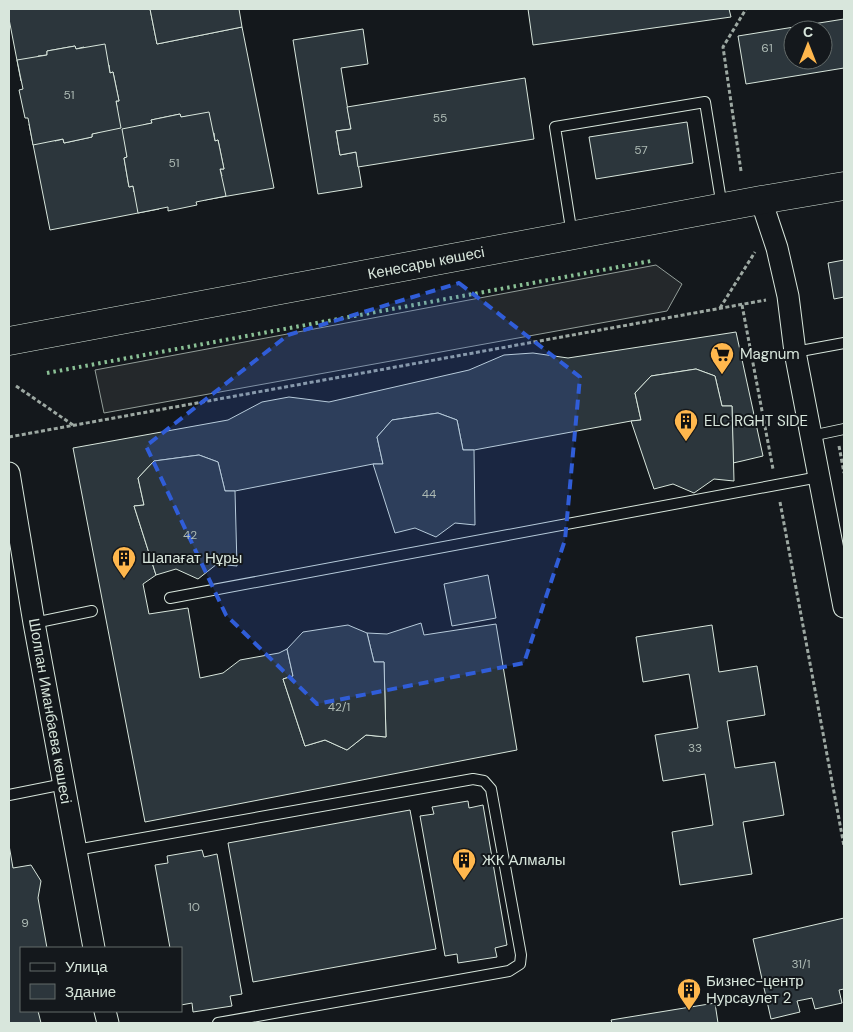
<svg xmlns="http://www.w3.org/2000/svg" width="853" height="1032" font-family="'DM Sans',sans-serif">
	<rect width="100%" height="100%" fill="#14181c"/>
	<path fill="#24282b" stroke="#939e99" d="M656,265L682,284L667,311L104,413L95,370Z"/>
	<g fill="#2c363c" stroke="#d8e6dc" fill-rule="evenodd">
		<path d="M9,9H150L157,44L242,27L274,188L205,200L202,189L211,187L210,178L222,176L220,169H224L218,140L215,141L214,133L201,135L200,126L191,128L189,116L181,117L180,114L151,120L152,123L143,125L146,136L137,138L138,147L126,149L127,157L124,158L129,187L133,186L134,192L147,190L148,199L157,197L159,209L50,230L29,124L42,122L44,131L52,129L55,141L63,139L64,143L92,137V134L100,132L97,120L107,119L105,110L117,108L116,101H119L113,72L110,73L109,65L97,67L95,58L87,60L84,47L76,49L75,46L47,51V55L38,56L41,68L32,70L34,79L21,81L9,19Z"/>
		<path d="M150,9H239L242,27L157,44Z"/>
		<path d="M528,9H729L731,17L533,45Z"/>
		<path d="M844,19V68L746,84L738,36ZM793,30H823V60H793Z"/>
		<path d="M363,29L368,64L341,68L351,129L336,131L340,155L356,152L362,187L318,194L293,40Z"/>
		<path d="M105,44L110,73L113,72L119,101H116L121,128L92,134V137L64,143L63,139L33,145L28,118H25L19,90L23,89L17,60L47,55V51L75,46L76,49Z"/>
		<path d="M525,78L534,139L358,167L356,152L340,155L336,131L351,129L347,107Z"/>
		<path d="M209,112L215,141L218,140L224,169H220L226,196L196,202L197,205L168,211V207L138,213L133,186L129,187L124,158L127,157L122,129L152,123L151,120L180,114L181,117Z"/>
		<path d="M687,122L693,163L596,179L589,137Z"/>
		<path d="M844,260V297L834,299L828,263Z"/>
		<path d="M736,332L763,456L742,461L733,463L732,406H722L715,376L696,369L651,376L635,393L641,420L631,421L474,450H463L457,420L438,413L392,420L377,437L383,464H373L235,491H225L218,462L199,455L154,461L138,478L144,505L134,506L156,575L143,584L149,614L188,608L200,678L223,673L240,660L279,653L287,649L293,676L283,679L305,746L325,740L347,750L366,735L386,737L384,662H374L367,633L387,634L421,623L424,635L496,624L517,750L145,822L73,448L228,420L262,402L289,397L329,402L469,370L504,355L533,353L568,358Z"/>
		<path d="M696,369L715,376L722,406H732L734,481L714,479L694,493L673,484L654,489L631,421L641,420L635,393L651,376Z"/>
		<path d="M438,413L457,420L463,450H474L475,525L455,523L436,537L415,528L395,533L373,464H383L377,437L392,420Z"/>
		<path d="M199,455L218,462L225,491H235L237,566L217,564L198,579L176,569L156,575L134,506L144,505L138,478L154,461Z"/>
		<path d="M488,575L496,618L452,626L444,584Z"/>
		<path d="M348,625L367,633L374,662H384L386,737L366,735L347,750L325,740L305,746L283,679L293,676L287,649L303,632Z"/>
		<path d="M712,625L719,672L757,666L765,715L727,721L735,768L775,762L784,815L743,822L752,874L680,885L672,832L713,825L705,774L663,781L655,735L698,728L689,674L643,682L636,637Z"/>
		<path d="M468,801L469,808L483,805L507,945L495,948L497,957L458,963L457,954L445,956L420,816L434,814L432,807Z"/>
		<path d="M410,810L436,949L253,982L228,843Z"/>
		<path d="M9,845L13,868L31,865L41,881L38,898L47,948H21V1011H38L41,1023H9Z"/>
		<path d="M202,850L204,857L217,854L242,994L230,996L232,1006L193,1012L192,1003L181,1005V948H170L155,865L168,863L167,856Z"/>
		<path d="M844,918V989L839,990L842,1003L815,1009L812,998L797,1001L800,1012L771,1019L753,939Z"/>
		<path d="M715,1003L718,1023H612L611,1020Z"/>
	</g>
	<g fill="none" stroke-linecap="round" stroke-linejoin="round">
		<g stroke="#d8e6dc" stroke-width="12">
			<g id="service">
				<path d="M572,235L555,127L705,102L722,207"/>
				<path d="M795,352L844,343"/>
				<path d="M811,436L844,429"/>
				<path d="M170,598L819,477"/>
				<path d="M34,623L92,611"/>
				<path d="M9,795L64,784"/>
				<path d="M76,850L473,779L484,781L491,789L521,955L520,964L509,971L218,1023"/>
			</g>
		</g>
		<g stroke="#d8e6dc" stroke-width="23">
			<g id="minor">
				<path d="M761,200L777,248L788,296L795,352L844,607"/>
				<path d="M9,473L34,623L94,948"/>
				<path d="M105,1011L108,1023"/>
			</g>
		</g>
		<g stroke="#d8e6dc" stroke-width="29">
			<path id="secondary" d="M9,341L761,200L844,186"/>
		</g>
		<g stroke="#9da8a2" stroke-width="3" stroke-dasharray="4 2.5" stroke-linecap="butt">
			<path d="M741,171L723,47L746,9"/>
			<path d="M742,305L773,469"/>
			<path d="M720,308L755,252"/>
			<path d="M16,386L73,425"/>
			<path d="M9,437L766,300"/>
			<path d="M839,446L844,473"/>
			<path d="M780,502L844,846"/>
		</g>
		<use href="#service" stroke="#14181c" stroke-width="10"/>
		<use href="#minor" stroke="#14181c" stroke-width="21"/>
		<use href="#secondary" stroke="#14181c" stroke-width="28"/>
		<path stroke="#8ac095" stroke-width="4" stroke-dasharray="2.5 4" stroke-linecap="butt" d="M47,373L651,261"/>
	</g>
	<path fill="#305dd8" fill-opacity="0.2" stroke="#305dd8" stroke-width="4" stroke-dasharray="10 6" stroke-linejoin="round" d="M459,283L580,377L565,540L524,663L317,704L226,615L146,446L288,335Z"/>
	<defs>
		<g id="supermarket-pin" transform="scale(1.25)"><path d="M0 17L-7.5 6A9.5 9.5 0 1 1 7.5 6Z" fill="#ffb74d" stroke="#14181c"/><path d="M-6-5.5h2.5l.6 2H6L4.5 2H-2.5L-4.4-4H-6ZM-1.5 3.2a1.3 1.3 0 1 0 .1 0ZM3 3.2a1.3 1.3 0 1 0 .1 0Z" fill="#111"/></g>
		<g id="building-pin" transform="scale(1.25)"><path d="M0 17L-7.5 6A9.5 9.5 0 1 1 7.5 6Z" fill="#ffb74d" stroke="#14181c"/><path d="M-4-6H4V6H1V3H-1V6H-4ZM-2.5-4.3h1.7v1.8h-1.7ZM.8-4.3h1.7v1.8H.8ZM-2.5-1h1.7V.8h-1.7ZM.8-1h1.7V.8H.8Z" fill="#111"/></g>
	</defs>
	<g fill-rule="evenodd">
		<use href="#supermarket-pin" x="722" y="354"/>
		<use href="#building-pin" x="686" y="421"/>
		<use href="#building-pin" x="124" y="558"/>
		<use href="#building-pin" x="464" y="860"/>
		<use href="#building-pin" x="689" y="990"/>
	</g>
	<g text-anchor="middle" stroke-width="4" stroke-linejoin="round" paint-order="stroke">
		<g font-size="12" fill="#adbab4">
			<text x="767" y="52">61</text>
			<text x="69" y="99">51</text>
			<text x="440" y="122">55</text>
			<text x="641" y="154">57</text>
			<text x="174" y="167">51</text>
			<text x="429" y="498">44</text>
			<text x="190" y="539">42</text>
			<text x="339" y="711">42/1</text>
			<text x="695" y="752">33</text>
			<text x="194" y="911">10</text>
			<text x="25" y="927">9</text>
			<text x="801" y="968">31/1</text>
		</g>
		<g font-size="15" fill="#d8e6dc" stroke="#14181c">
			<text transform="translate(426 263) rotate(-11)" y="5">Кенесары көшесі</text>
			<text transform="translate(50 711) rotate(80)" y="5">Шолпан Иманбаева көшесі</text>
		</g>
		<g font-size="15" fill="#d8e6dc" stroke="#14181c" text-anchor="start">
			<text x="740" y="359">Magnum</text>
			<text x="704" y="426">ELC RGHT SIDE</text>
			<text x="142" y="563">Шапағат Нұры</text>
			<text x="482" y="865">ЖК Алмалы</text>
			<text x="706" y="986">Бизнес-центр<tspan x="706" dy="17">Нурсаулет 2</tspan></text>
		</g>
	</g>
	<rect width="853" height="1032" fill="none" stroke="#d8e6dc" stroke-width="20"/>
	<rect x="20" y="947" width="162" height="65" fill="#14181c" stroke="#626a69"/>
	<rect x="30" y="963" width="25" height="8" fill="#14181c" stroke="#626a69"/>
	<text x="65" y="972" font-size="15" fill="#d8e6dc">Улица</text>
	<rect x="30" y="984" width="25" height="15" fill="#2c363c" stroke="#626a69"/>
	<text x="65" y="997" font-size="15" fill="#d8e6dc">Здание</text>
	<g transform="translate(808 45)"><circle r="24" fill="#14181c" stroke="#626a69"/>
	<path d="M0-4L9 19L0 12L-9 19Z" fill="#ffb74d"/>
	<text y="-8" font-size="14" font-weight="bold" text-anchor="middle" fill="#d8e6dc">С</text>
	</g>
</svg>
